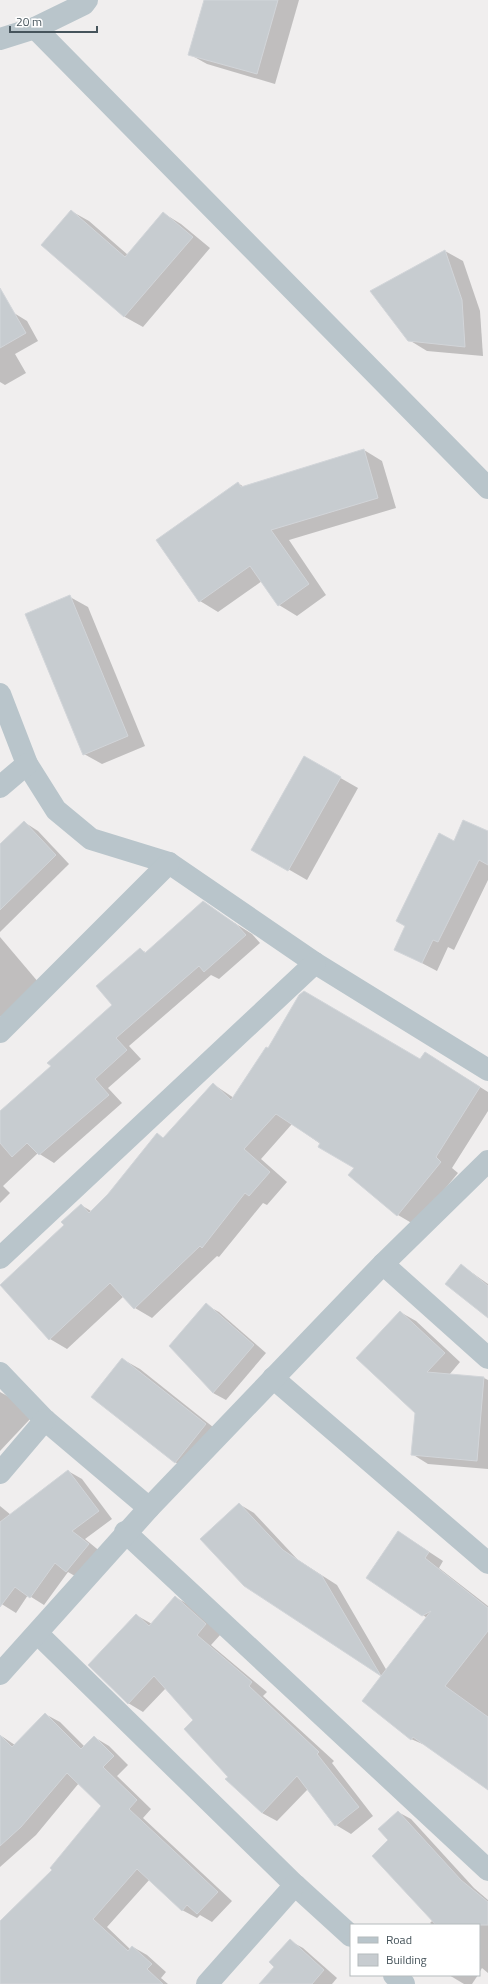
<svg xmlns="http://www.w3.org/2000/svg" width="488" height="1984" font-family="'Titillium Web',sans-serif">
	<rect width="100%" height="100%" fill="#f0eeee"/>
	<g fill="#0003">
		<path d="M205,0H299L275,84L207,64L189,54Z"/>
		<path d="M71,211L89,221L128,255L163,213L181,224L210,248L143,327L125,317L42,245Z"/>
		<path d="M445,251L463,261L480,311L483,356L427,351L409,340Z"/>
		<path d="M14,313L27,321L38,341L15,354L26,373L5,385L0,382V322Z"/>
		<path d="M364,450L382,461L396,508L289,540L326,595L297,616L279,605L262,581L218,612L200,601L238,483L244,487Z"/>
		<path d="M70,597L88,607L145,746L102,764L84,754Z"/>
		<path d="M304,757L358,788L307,880L253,849Z"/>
		<path d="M24,822L38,831L69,864L0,932V845Z"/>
		<path d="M488,832V880L454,950L448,947L437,971L395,949Z"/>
		<path d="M203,903L252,934L260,943L219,979L211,975L129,1046L141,1059L108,1088L122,1103L54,1163L38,1153L3,1186L10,1193L0,1203V1112L52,1067L113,1006L140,949L147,953Z"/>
		<path d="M0,937L39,983L1,1017L0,1016Z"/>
		<path d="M421,1060L442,1063L488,1092V1111L452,1168L458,1173L415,1225L398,1215L355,1168L292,1124L261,1159L287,1182L267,1205L263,1203L219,1257L217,1256L152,1318L135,1308L124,1296L67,1349L50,1339L66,1225L81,1205L91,1211L164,1139L213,1084L234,1098Z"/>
		<path d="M461,1265L488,1284V1316Z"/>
		<path d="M206,1305L219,1312L266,1353L226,1400L213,1393Z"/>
		<path d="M400,1312L416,1321L460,1362L449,1375L484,1378L488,1380V1469L428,1464L412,1454L416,1413Z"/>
		<path d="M122,1359L140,1369L223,1435L193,1473L175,1462Z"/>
		<path d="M0,1392L11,1398L31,1418L0,1451Z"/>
		<path d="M68,1471L82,1479L112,1519L85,1539L102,1553L80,1579L68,1572L44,1605L28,1595L16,1613L0,1603V1506L11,1515Z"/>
		<path d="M239,1504L254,1513L298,1560L337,1585L387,1671L427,1618L423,1615L399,1532L443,1561L439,1568L488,1606V1789L427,1746L411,1739L382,1676L245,1585Z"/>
		<path d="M175,1597L191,1606L221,1634L211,1645L267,1692L263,1696L334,1761L332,1763L373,1816L351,1834L336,1825L308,1789L277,1821L262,1813L229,1777L195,1720L166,1688L143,1712L128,1703L136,1615L152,1624Z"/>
		<path d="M45,1714L60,1722L85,1747L94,1737L109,1746L128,1765L117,1776L151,1809L143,1818L232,1901L212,1922L200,1915L197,1918L182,1910L150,1879L107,1927L130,1949L133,1947L147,1955L166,1972L161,1978L168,1984H0V1922L54,1870L103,1806L79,1783L36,1835L0,1867V1735L15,1745Z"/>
		<path d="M398,1812L411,1819L474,1888L488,1900V1973L482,1968L479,1973V1925H433L430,1923L433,1920L390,1840Z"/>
		<path d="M290,1941L303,1948L337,1978L332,1984H269Z"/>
		<path d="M449,1975H478L472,1984H464Z"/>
	</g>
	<g fill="#c7ccd0" stroke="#d2d5d9">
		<path d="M204,0H278L257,74L188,55Z"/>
		<path d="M71,210L125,257L163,212L193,237L124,317L41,245Z"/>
		<path d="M445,250L462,300L465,347L408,341L370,291Z"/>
		<path d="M0,288L26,333L0,348Z"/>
		<path d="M364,449L378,498L271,530L309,584L278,606L250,566L199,602L156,540L238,482L241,487Z"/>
		<path d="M70,595L128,736L83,755L25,614Z"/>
		<path d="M304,756L341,777L288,871L251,850Z"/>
		<path d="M463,820L488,831V865L479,860L438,942L433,940L422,963L394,950L405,926L396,921L439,833L454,841Z"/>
		<path d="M24,821L56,855L0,910V844Z"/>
		<path d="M203,901L237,925L246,935L204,972L199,966L116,1038L127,1050L95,1079L109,1095L39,1155L27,1143L12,1157L0,1143V1111L51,1066L47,1063L112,1005L96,986L140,948L145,953Z"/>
		<path d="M304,991L420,1059L425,1052L480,1087L436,1157L441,1162L397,1216L348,1175L354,1168L318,1147L320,1143L276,1114L244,1149L270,1172L249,1196L245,1193L202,1248L200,1246L134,1309L110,1283L49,1340L0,1285L64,1225L61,1222L81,1204L89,1213L108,1194L157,1133L163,1138L213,1083L231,1100L266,1047L268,1048L299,995Z"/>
		<path d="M461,1264L488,1286V1318L445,1284Z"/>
		<path d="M206,1303L254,1345L213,1393L169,1346Z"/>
		<path d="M400,1311L445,1353L427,1372L484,1377L477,1461L411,1455L415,1413L356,1358Z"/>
		<path d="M122,1358L206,1424L175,1463L91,1397Z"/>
		<path d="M68,1470L99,1511L72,1531L89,1544L66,1572L55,1563L30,1598L15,1587L0,1607V1522Z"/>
		<path d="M239,1503L283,1550L322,1576L381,1676L431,1611L422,1616L366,1578L398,1531L429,1552L425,1558L488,1608V1631L445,1686L488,1717V1790L413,1737L411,1740L362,1701L381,1676L244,1586L200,1539Z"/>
		<path d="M175,1596L206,1624L197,1635L252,1682L249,1686L319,1752L317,1754L359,1807L335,1826L297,1776L262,1813L225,1779L228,1777L184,1729L193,1720L154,1676L128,1704L88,1665L136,1614L149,1626Z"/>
		<path d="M45,1713L81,1749L94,1736L114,1756L103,1767L137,1800L129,1809L218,1892L197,1914L187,1905L182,1911L137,1869L93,1919L128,1951L132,1946L152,1964L147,1969L163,1984H0V1921L52,1870L50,1868L101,1806L67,1773L21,1827L0,1846V1735L12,1747Z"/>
		<path d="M398,1811L461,1880L488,1902V1925H436L372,1856L388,1840L378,1829Z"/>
		<path d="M290,1939L324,1970L312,1984H259L274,1967L269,1962Z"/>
	</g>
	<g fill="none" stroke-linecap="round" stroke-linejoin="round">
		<g stroke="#b9c5cb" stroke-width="22">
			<path d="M35,28L488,488"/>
			<path d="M0,39L35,28L84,4L87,0"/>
			<path d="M0,694L27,764L56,810L91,839L169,863L315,963L488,1070"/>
			<path d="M0,787L27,764"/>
			<path d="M0,1032L169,863"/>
			<path d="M0,1258L315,963"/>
			<path d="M383,1264L488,1358"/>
			<path d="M0,1373L45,1420L149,1508"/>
			<path d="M273,1378L488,1563"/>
			<path d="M0,1473L45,1420"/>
			<path d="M125,1532L488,1870"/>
			<path d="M38,1634L295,1885L351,1936"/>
			<path d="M0,1674L149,1508L383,1264L488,1161"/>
			<path d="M394,1975L404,1984"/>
			<path d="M207,1984L295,1885"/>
		</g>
	</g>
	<rect x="350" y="1924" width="130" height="52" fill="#ffffff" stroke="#b5bbbd"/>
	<rect x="358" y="1937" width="20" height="6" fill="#b9c5cb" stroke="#b5bbbd"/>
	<text x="386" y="1944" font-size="12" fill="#46545b">Road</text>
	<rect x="358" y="1954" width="20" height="12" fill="#c7ccd0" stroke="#b5bbbd"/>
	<text x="386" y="1964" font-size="12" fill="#46545b">Building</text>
	<path d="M10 26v6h87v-6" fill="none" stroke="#46545b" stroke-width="2"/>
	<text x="16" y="26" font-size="12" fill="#46545b" stroke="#ffffff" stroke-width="3" paint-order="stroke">20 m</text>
</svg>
